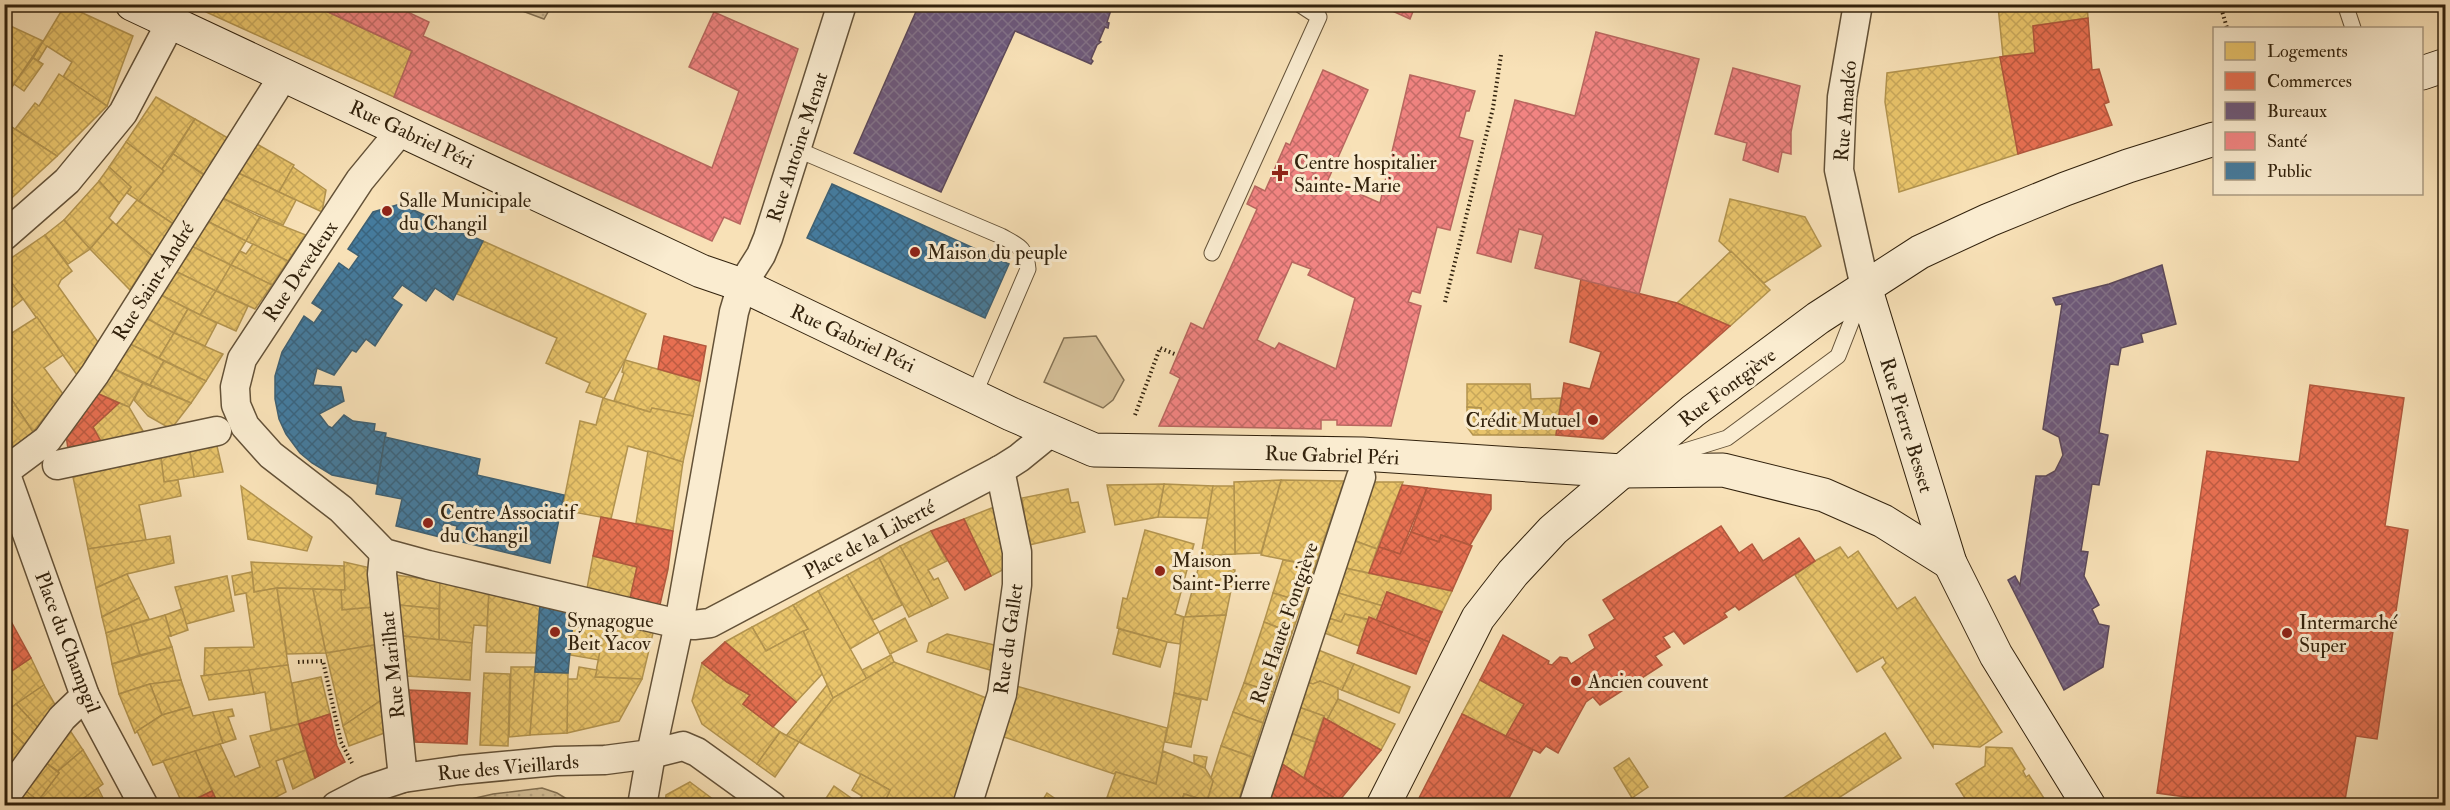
<svg xmlns="http://www.w3.org/2000/svg" width="2450" height="810" font-family="'IM FELL Double Pica',serif">
	<defs>
		<pattern id="grass-dots" width="8" height="8" patternUnits="userSpaceOnUse" patternTransform="scale(1.5)"><rect width="8" height="8" fill="#d6c19a"/><path d="M2 2h.1M6 6h.1" fill="none" stroke="#b8a684" stroke-width="1.8" stroke-linecap="round"/></pattern>
		<pattern id="homes-cross-hatch" width="8" height="8" patternUnits="userSpaceOnUse" patternTransform="scale(1.5)"><rect width="8" height="8" fill="#e9c46a"/><path d="M0 0l8 8M0 8l8-8" fill="none" stroke="#c8a85b"/></pattern>
		<pattern id="shops-cross-hatch" width="8" height="8" patternUnits="userSpaceOnUse" patternTransform="scale(1.5)"><rect width="8" height="8" fill="#e76f51"/><path d="M0 0l8 8M0 8l8-8" fill="none" stroke="#bc5b42"/></pattern>
		<pattern id="offices-cross-hatch" width="8" height="8" patternUnits="userSpaceOnUse" patternTransform="scale(1.5)"><rect width="8" height="8" fill="#6d597a"/><path d="M0 0l8 8M0 8l8-8" fill="none" stroke="#827289"/></pattern>
		<pattern id="health-cross-hatch" width="8" height="8" patternUnits="userSpaceOnUse" patternTransform="scale(1.5)"><rect width="8" height="8" fill="#f28482"/><path d="M0 0l8 8M0 8l8-8" fill="none" stroke="#c56c69"/></pattern>
		<pattern id="public-cross-hatch" width="8" height="8" patternUnits="userSpaceOnUse" patternTransform="scale(1.5)"><rect width="8" height="8" fill="#457b9d"/><path d="M0 0l8 8M0 8l8-8" fill="none" stroke="#3a647e"/></pattern>
	</defs>
	<rect width="100%" height="100%" fill="#f8e1b7"/>
	<filter id="stains"><feTurbulence type="fractalNoise" baseFrequency=".00333" numOctaves="4"/><feColorMatrix values="0 0 0 0 .2 0 0 0 0 .09 0 0 0 0 .02 0 0 0 .5 -.17"/></filter>
	<radialGradient id="worn" r=".72"><stop offset=".6" stop-color="#630" stop-opacity="0"/><stop offset="1" stop-color="#630" stop-opacity=".3"/></radialGradient>
	<g fill="url(#grass-dots)" stroke="#847254" stroke-width="1.5">
		<path d="M506,5L552,4V5L544,19Z"/>
		<path d="M542,788L557,793L577,805H445L493,794Z"/>
	</g>
	<path fill="#d6c19a" stroke="#847254" stroke-width="1.5" d="M1096,336L1124,380L1113,400L1103,408L1044,382L1064,338Z"/>
	<g fill="url(#homes-cross-hatch)" stroke="#b2934e" stroke-width="1.5">
		<path d="M203,4H311L412,51L394,97L206,12Z"/>
		<path d="M2008,4H2087L2088,18L2033,26L2035,53L2003,56L1998,6Z"/>
		<path d="M65,5L133,36L107,106L63,77L72,62L47,46L38,61L33,58Z"/>
		<path d="M4,23L43,41L4,99Z"/>
		<path d="M2000,57L2018,154L1899,192L1885,102L1887,73Z"/>
		<path d="M33,58L43,64L24,91L14,84Z"/>
		<path d="M59,74L107,106L57,156L15,129L35,103L39,106Z"/>
		<path d="M156,97L195,119L162,169L126,142Z"/>
		<path d="M195,119L233,141L208,177L173,154Z"/>
		<path d="M4,122L57,156L4,205Z"/>
		<path d="M126,142L164,171L139,201L127,193L131,187L109,167Z"/>
		<path d="M255,143L294,165L279,192L236,172Z"/>
		<path d="M173,154L205,176L175,225L139,201L164,171L162,169Z"/>
		<path d="M109,167L131,187L119,203L99,181Z"/>
		<path d="M293,167L326,190L322,212L279,192Z"/>
		<path d="M236,172L296,200L283,225L220,197Z"/>
		<path d="M99,181L119,203L109,218L113,222L90,249L64,220Z"/>
		<path d="M220,197L260,217L246,241L205,220Z"/>
		<path d="M1730,199L1805,217L1821,246L1764,283L1719,241Z"/>
		<path d="M137,200L175,225L154,257L116,225Z"/>
		<path d="M260,217L306,235L288,261L246,241Z"/>
		<path d="M64,220L90,249L68,264L45,235Z"/>
		<path d="M205,220L246,241L231,265L189,245Z"/>
		<path d="M113,222L152,256L130,290L90,249Z"/>
		<path d="M45,235L72,271L61,280L58,286L98,342L77,375L4,272V263Z"/>
		<path d="M483,241L646,314L625,360L604,398L586,392L590,383L546,363L557,338L457,294Z"/>
		<path d="M253,244L288,261L272,285L231,265L240,251L246,254Z"/>
		<path d="M189,245L231,265L216,291L173,270Z"/>
		<path d="M1731,251L1770,290L1730,326L1677,303Z"/>
		<path d="M231,265L272,285L255,309L216,291Z"/>
		<path d="M173,270L216,291L200,315L157,293Z"/>
		<path d="M4,272L23,299L4,314Z"/>
		<path d="M216,291L248,306L236,331L200,315Z"/>
		<path d="M157,293L188,309L174,333L142,316Z"/>
		<path d="M188,309L217,323L205,346L174,333Z"/>
		<path d="M142,316L174,333L159,358L124,341Z"/>
		<path d="M37,317L63,355L44,368L63,394L33,432L4,388V338Z"/>
		<path d="M174,333L223,354L206,381L159,358Z"/>
		<path d="M124,341L164,361L150,385L107,366Z"/>
		<path d="M625,360L700,381L693,416L652,408L650,412L614,401L624,373L622,372Z"/>
		<path d="M164,361L206,381L191,403L150,385Z"/>
		<path d="M107,366L143,383L129,407L92,391Z"/>
		<path d="M143,383L191,403L171,429L148,416L134,400Z"/>
		<path d="M1467,384H1530L1531,399L1561,398L1556,435H1473L1467,427V422L1473,417H1481V408L1467,407Z"/>
		<path d="M4,388L33,432L6,453L4,452Z"/>
		<path d="M603,398L650,412L652,408L693,416L683,462L628,446L611,519L562,510L580,421L596,425Z"/>
		<path d="M119,403L129,407L146,436L104,447L93,427Z"/>
		<path d="M1467,407L1481,408V417H1473L1467,422Z"/>
		<path d="M216,442L223,472L194,477L189,446Z"/>
		<path d="M189,446L194,477L164,482L160,450Z"/>
		<path d="M160,450L164,482L178,480L181,496L139,505L146,540L88,549L73,477L127,463Z"/>
		<path d="M648,451L683,462L673,531L636,523Z"/>
		<path d="M1281,480L1344,481L1315,566L1261,555Z"/>
		<path d="M1281,480L1261,553L1235,554L1234,482Z"/>
		<path d="M1365,482H1403L1377,549L1353,540Z"/>
		<path d="M1164,484L1213,486L1208,518L1158,517Z"/>
		<path d="M1164,484L1158,517L1115,525L1107,485Z"/>
		<path d="M241,486L312,537L307,551L248,539Z"/>
		<path d="M1213,486H1234L1235,554L1201,556Z"/>
		<path d="M1068,489L1071,503L1078,502L1085,532L1029,545L1022,498Z"/>
		<path d="M994,507L1008,567L991,576L964,519Z"/>
		<path d="M1145,530L1194,544L1175,614L1184,617L1180,644L1167,642L1117,628L1123,598L1127,599Z"/>
		<path d="M931,531L947,561L928,570L934,580L938,578L948,598L932,606L900,546Z"/>
		<path d="M170,536L174,563L127,574L96,588L88,549Z"/>
		<path d="M1344,537L1377,549L1369,573L1335,566Z"/>
		<path d="M900,546L932,606L909,617L879,558Z"/>
		<path d="M1840,547L1848,558L1858,551L1897,609L1915,597L2002,732L1980,747L1933,744V747L1882,667L1886,663L1883,657L1857,672L1795,575L1815,561Z"/>
		<path d="M593,556L637,567L629,603L586,594Z"/>
		<path d="M879,558L902,605L873,620L847,575Z"/>
		<path d="M1283,560L1315,566L1303,602L1273,593Z"/>
		<path d="M251,562L344,566L345,590L277,588L254,592Z"/>
		<path d="M344,562L371,568L375,607L342,610L341,590H345Z"/>
		<path d="M1200,562L1235,570L1226,615L1185,617Z"/>
		<path d="M1335,566L1452,591L1442,612L1387,592L1383,606L1328,590Z"/>
		<path d="M252,572L254,592L277,588L288,665L204,677L205,648L254,647L246,593L235,595L232,576Z"/>
		<path d="M127,574L139,598L102,617L96,588Z"/>
		<path d="M395,575L440,581L439,609L399,605Z"/>
		<path d="M847,575L879,632L850,649L818,591Z"/>
		<path d="M227,576L234,611L186,624L175,587Z"/>
		<path d="M440,581L489,592L487,626L474,625L472,643L439,640Z"/>
		<path d="M277,588L313,589L326,653L287,654Z"/>
		<path d="M313,589L341,590L342,610L375,607L380,644L326,653Z"/>
		<path d="M1328,590L1383,606L1376,621L1345,614L1341,622L1319,615Z"/>
		<path d="M818,591L867,679L833,698L803,631L808,629L793,605Z"/>
		<path d="M489,592L540,604L536,653L486,652Z"/>
		<path d="M1273,593L1303,602L1292,633L1264,622Z"/>
		<path d="M139,598L149,619L106,633L102,617Z"/>
		<path d="M399,605L439,609V640L403,636Z"/>
		<path d="M793,605L808,629L766,651L752,627Z"/>
		<path d="M182,609L188,630L171,636L165,615Z"/>
		<path d="M574,611L606,619L599,660L570,655Z"/>
		<path d="M1345,614L1368,620L1359,646L1314,629L1319,615L1341,622Z"/>
		<path d="M165,615L171,636H168L172,647L140,655L131,625Z"/>
		<path d="M1226,615L1207,700L1174,693L1184,617Z"/>
		<path d="M905,618L917,641L890,654L879,632Z"/>
		<path d="M606,619L654,629L642,679L595,677Z"/>
		<path d="M1264,622L1292,633L1273,692L1244,683Z"/>
		<path d="M131,625L140,655L112,664L106,633Z"/>
		<path d="M752,627L766,651L803,631L822,674L796,702L725,642Z"/>
		<path d="M1119,629L1167,642L1160,667L1113,654Z"/>
		<path d="M947,634L999,646L997,672L927,652L929,643Z"/>
		<path d="M403,636L472,643L470,680L407,676Z"/>
		<path d="M380,644L386,697L343,726L326,653Z"/>
		<path d="M1308,646L1354,664L1342,690L1320,681L1313,684L1297,679Z"/>
		<path d="M172,647L181,680L150,684L119,694L112,664Z"/>
		<path d="M891,655L894,662L867,679L862,670Z"/>
		<path d="M31,658L44,685L7,711L4,708V676Z"/>
		<path d="M894,662L989,699L956,806H883L890,790L799,742L833,698Z"/>
		<path d="M702,663L727,682L750,695L743,704L780,732L757,764L702,724L692,701Z"/>
		<path d="M1354,664L1410,687L1399,713L1342,690Z"/>
		<path d="M288,665L299,724L271,730L265,692L254,694L249,670Z"/>
		<path d="M511,667H535L530,735L509,737Z"/>
		<path d="M579,667L597,670L595,677L642,679L619,721L567,733V679H577Z"/>
		<path d="M249,670L254,694L209,700L201,676Z"/>
		<path d="M535,672L568,673L567,733L530,735Z"/>
		<path d="M484,673L510,674L508,746L480,745Z"/>
		<path d="M321,677L330,714L299,724L292,683Z"/>
		<path d="M1297,679L1313,684L1320,681L1338,688V699L1327,720L1324,718V716L1290,704Z"/>
		<path d="M181,680L190,707L162,715L150,684Z"/>
		<path d="M1480,680L1524,704L1506,736L1462,714Z"/>
		<path d="M1244,683L1273,692L1263,723L1233,712Z"/>
		<path d="M150,684L162,715L135,733L119,694Z"/>
		<path d="M44,685L58,710L42,732L16,704Z"/>
		<path d="M827,685L833,698L799,742L786,736Z"/>
		<path d="M1016,686L1167,728L1156,784L1116,772L1114,774L1001,736Z"/>
		<path d="M1174,693L1201,700L1191,747L1165,742Z"/>
		<path d="M386,697L390,731L349,746L343,726Z"/>
		<path d="M1338,699L1395,724L1381,750L1327,720Z"/>
		<path d="M16,704L42,732L27,747L4,724V713Z"/>
		<path d="M1290,704L1324,716L1315,742L1282,730Z"/>
		<path d="M190,707L193,716L213,712L223,743L153,765L137,731L162,715Z"/>
		<path d="M232,709L234,716L228,717L236,739L223,743L213,712Z"/>
		<path d="M1233,712L1263,723L1252,757L1221,746Z"/>
		<path d="M65,723L83,750L58,771L42,760Z"/>
		<path d="M4,724L27,747L4,781Z"/>
		<path d="M299,724L306,750L276,761L286,792L259,806H219L195,751L220,744L235,777L260,767L250,736Z"/>
		<path d="M1282,730L1315,742L1304,778L1273,758Z"/>
		<path d="M780,732L799,742L775,777L757,764Z"/>
		<path d="M1885,733L1901,758L1826,806H1771Z"/>
		<path d="M1221,746L1252,757L1237,806H1220L1207,801L1213,781L1211,778Z"/>
		<path d="M1986,747L2012,748L2025,769L2023,771L2026,777L2029,775L2047,803L2045,806H1970L1956,784L1985,766Z"/>
		<path d="M83,750L103,784L73,806H45L38,801L59,773L58,771Z"/>
		<path d="M306,750L315,778L293,789L283,759Z"/>
		<path d="M195,751L212,791L183,805L163,761Z"/>
		<path d="M1163,751L1205,768L1213,781L1207,801L1184,794L1180,806H1163L1151,801L1150,806H1104L1116,772L1156,784Z"/>
		<path d="M1194,755L1207,757L1205,768L1194,763Z"/>
		<path d="M1629,758L1648,787L1632,798L1614,768Z"/>
		<path d="M42,760L59,773L38,801L22,788Z"/>
		<path d="M861,774L890,790L883,806H821L834,786L857,802L862,796L852,790Z"/>
		<path d="M690,782L722,806H665L666,795Z"/>
		<path d="M22,788L45,806H10Z"/>
		<path d="M98,788L107,806H73Z"/>
		<path d="M1047,793L1066,806H1039Z"/>
		<path d="M1184,794L1207,801L1220,806H1180Z"/>
	</g>
	<g fill="url(#shops-cross-hatch)" stroke="#b1583d" stroke-width="1.5">
		<path d="M2088,18L2092,70L2099,69L2109,102L2104,104L2112,125L2018,154L2000,57L2035,53L2033,26Z"/>
		<path d="M1581,279L1677,303L1730,326L1603,439L1556,435L1564,383L1590,389L1601,352L1570,342Z"/>
		<path d="M664,336L706,346L700,381L658,369Z"/>
		<path d="M2310,385L2404,398L2385,526L2408,530L2377,739L2356,736L2344,806H2251L2157,793L2207,451L2299,462Z"/>
		<path d="M92,391L119,403L93,427L104,447L69,456L66,435Z"/>
		<path d="M1402,485L1427,488L1400,554L1379,547Z"/>
		<path d="M1427,488L1491,495V509L1470,545L1441,535L1439,542L1411,532Z"/>
		<path d="M601,517L673,531L668,569L659,609L629,603L637,567L593,556Z"/>
		<path d="M964,519L991,576L965,590L931,531Z"/>
		<path d="M1721,526L1739,553L1752,544L1763,561L1799,538L1815,561L1739,610L1735,606L1724,613L1727,617L1684,644L1674,631L1663,637L1670,647L1655,656L1662,665L1600,705L1593,697L1586,702L1558,753L1546,746L1540,753L1506,736L1524,704L1480,680L1503,635L1549,661L1548,664L1552,665L1560,657L1567,658L1571,664L1595,648L1589,635L1615,619L1603,600Z"/>
		<path d="M1411,532L1439,542L1441,535L1472,546L1452,591L1369,573L1379,547L1400,554Z"/>
		<path d="M1387,592L1442,612L1429,642L1376,621Z"/>
		<path d="M7,614L31,658L4,676V619Z"/>
		<path d="M1369,617L1429,642L1416,674L1357,653Z"/>
		<path d="M725,642L796,702L773,727L743,704L750,695L727,682L702,663Z"/>
		<path d="M409,690L470,693L467,744L415,742Z"/>
		<path d="M330,714L337,746L345,762L315,778L299,724Z"/>
		<path d="M1462,714L1533,750L1505,806H1420L1416,804Z"/>
		<path d="M1324,718L1381,750L1339,801L1304,778Z"/>
		<path d="M1273,758L1339,801L1336,806H1258Z"/>
		<path d="M212,791L219,806H182L183,805Z"/>
	</g>
	<g fill="url(#offices-cross-hatch)" stroke="#5b4859" stroke-width="1.5">
		<path d="M913,4H1115L1117,8L1115,11L1111,10L1107,22L1109,23L1108,28L1105,27L1099,41L1101,42L1097,45L1091,59L1093,61L1091,64L1015,31L941,192L854,153L918,7Z"/>
		<path d="M2162,265L2176,324L2141,334L2143,342L2121,348L2118,365L2110,364L2099,433L2108,435L2099,485L2092,484L2081,551L2088,552L2084,576L2099,605L2092,609L2099,624L2109,626L2103,667L2064,690L2008,580L2015,576L2020,585L2036,476H2046L2055,471L2063,455L2059,437L2043,429L2062,304L2056,305L2053,298L2109,284Z"/>
	</g>
	<g fill="url(#health-cross-hatch)" stroke="#b8675f" stroke-width="1.5" fill-rule="evenodd">
		<path d="M311,4H391L429,22L423,36L712,168L739,91L689,67L714,12L798,49L740,224L724,217L712,241L394,97L412,51Z"/>
		<path d="M1377,4H1416L1410,19Z"/>
		<path d="M1596,32L1699,59L1639,294L1535,268L1543,235L1519,229L1511,262L1477,253L1515,100L1575,116Z"/>
		<path d="M1733,68L1800,86L1791,132V154L1782,152L1778,172L1743,160L1747,143L1715,134Z"/>
		<path d="M1323,70L1368,90L1328,180L1380,203L1410,75L1475,91L1469,111H1466L1459,137L1473,141L1450,230L1437,227L1420,293L1412,291L1408,302L1421,306L1391,426L1337,425V420H1321V429L1159,426L1180,378L1170,373L1191,323L1203,329L1257,209L1247,204L1255,186L1265,191L1286,143L1290,145ZM1292,262L1311,269L1308,275L1355,298L1336,369L1279,343L1275,349L1257,340Z"/>
	</g>
	<g fill="url(#public-cross-hatch)" stroke="#3f6072" stroke-width="1.5">
		<path d="M832,184L1009,264L985,318L807,238Z"/>
		<path d="M400,204L483,241L453,300L435,288L426,301L402,285L392,298L402,305L375,346L366,339L356,352L352,350L334,375L317,368L313,385L341,387L344,401L319,414L328,426L332,428L344,415L353,421L375,424L374,431L386,433L377,484L332,475L312,463L300,453L286,434L279,419L275,399V376L282,352L304,316L314,323L323,310L312,303L339,263L349,270L359,256L348,249L373,212Z"/>
		<path d="M385,437L480,459L477,475L564,495L550,563L454,540L457,526L444,523L440,537L396,526L402,499L376,494Z"/>
		<path d="M540,604L574,611L568,673L535,672Z"/>
	</g>
	<g fill="none" stroke-linecap="round" stroke-linejoin="round">
		<g stroke="#645238" stroke-width="17">
			<g id="lane">
				<path d="M2345,4L2353,28"/>
				<path d="M796,149L1001,236C1019,246 1026,247 1028,269L974,395"/>
				<path d="M1212,253L1319,17L1299,4"/>
				<path d="M1656,460L1727,438L1838,356L1861,297"/>
			</g>
		</g>
		<g stroke="#645238" stroke-width="31">
			<g id="street">
				<path d="M1858,4L1842,97L1839,170L1865,287"/>
				<path d="M402,129L360,180L242,359L235,387L236,405L245,426L271,455L341,509L384,553L428,565L679,624L694,625L710,623L1000,470L1019,458L1051,432"/>
				<path d="M4,236L67,181L123,113L171,22L176,4"/>
				<path d="M57,465L217,431"/>
				<path d="M4,472L47,440L95,374L284,75"/>
				<path d="M5,472L85,696L144,806"/>
				<path d="M384,553L382,574L403,778"/>
				<path d="M4,798L62,718L85,696"/>
				<path d="M336,806L367,790L403,778L460,770L556,761L605,760L651,754L683,746L697,752L772,806"/>
				<path d="M642,806L651,754L679,624L734,312L742,285L761,255L768,238L842,4"/>
				<path d="M967,806L1002,694L1017,585V552L1000,470"/>
				<path d="M1253,806L1361,477"/>
			</g>
		</g>
		<g stroke="#32220d" stroke-width="35">
			<g id="secondary">
				<path d="M132,4L701,271L742,285L1011,414L1094,450L1362,454L1622,471L1723,470L1824,495L1883,521L1950,563"/>
				<path d="M2422,73L2446,65"/>
				<path d="M1865,287L1950,563L1996,655L2089,806"/>
				<path d="M1383,806L1478,618L1513,573L1553,530L1693,411L1818,318L1920,252L1989,220L2065,189L2128,166L2214,139"/>
			</g>
		</g>
		<g stroke="#32220d" stroke-width="4" stroke-dasharray="1.5 3" stroke-linecap="butt">
			<path d="M2220,4L2227,28"/>
			<path d="M2443,4L2446,12"/>
			<path d="M1445,302L1493,108L1501,55"/>
			<path d="M1135,415L1160,348L1177,355"/>
			<path d="M298,662L323,661L341,742L352,763"/>
		</g>
		<use href="#lane" stroke="#faecd0" stroke-width="15"/>
		<use href="#street" stroke="#faecd0" stroke-width="28"/>
		<use href="#secondary" stroke="#faecd0" stroke-width="33"/>
	</g>
	<g fill="#8f2418" stroke="#faecd0" stroke-width="2">
		<path d="M1277 164h6v6h6v6h-6v6h-6v-6h-6v-6h6z"/>
		<circle cx="387" cy="211" r="6"/>
		<circle cx="915" cy="252" r="6"/>
		<circle cx="1593" cy="420" r="6"/>
		<circle cx="428" cy="523" r="6"/>
		<circle cx="1160" cy="571" r="6"/>
		<circle cx="555" cy="632" r="6"/>
		<circle cx="2287" cy="633" r="6"/>
		<circle cx="1576" cy="681" r="6"/>
	</g>
	<g text-anchor="middle" stroke-width="6" stroke-linejoin="round" paint-order="stroke">
		<g font-size="20" fill="#32220d" stroke="#faecd0">
			<text transform="translate(1845 111) rotate(-85)" y="7">Rue Amadéo</text>
			<text transform="translate(412 134) rotate(25)" y="7">Rue Gabriel Péri</text>
			<text transform="translate(797 147) rotate(-72)" y="7">Rue Antoine Menat</text>
			<text transform="translate(300 271) rotate(-56)" y="7">Rue Devedeux</text>
			<text transform="translate(153 281) rotate(-58)" y="7">Rue Saint-André</text>
			<text transform="translate(853 338) rotate(25)" y="7">Rue Gabriel Péri</text>
			<text transform="translate(1727 387) rotate(-37)" y="7">Rue Fontgiève</text>
			<text transform="translate(1907 425) rotate(73)" y="7">Rue Pierre Besset</text>
			<text transform="translate(1332 455) rotate(2)" y="7">Rue Gabriel Péri</text>
			<text transform="translate(869 539) rotate(-28)" y="7">Place de la Liberté</text>
			<text transform="translate(1284 623) rotate(-71)" y="7">Rue Haute Fontgiève</text>
			<text transform="translate(1008 639) rotate(-82)" y="7">Rue du Gallet</text>
			<text transform="translate(68 642) rotate(69)" y="7">Place du Champgil</text>
			<text transform="translate(392 665) rotate(-96)" y="7">Rue Marilhat</text>
			<text transform="translate(508 767) rotate(-5)" y="7">Rue des Vieillards</text>
		</g>
		<g font-size="20" fill="#32220d" stroke="#faecd0" text-anchor="start">
			<text x="1294" y="169">Centre hospitalier<tspan x="1294" dy="23">Sainte-Marie</tspan></text>
			<text x="399" y="207">Salle Municipale<tspan x="399" dy="23">du Changil</tspan></text>
			<text x="927" y="259">Maison du peuple</text>
			<text x="1581" y="427" text-anchor="end">Crédit Mutuel</text>
			<text x="440" y="519">Centre Associatif<tspan x="440" dy="23">du Changil</tspan></text>
			<text x="1172" y="567">Maison<tspan x="1172" dy="23">Saint-Pierre</tspan></text>
			<text x="567" y="627">Synagogue<tspan x="567" dy="23">Beit Yacov</tspan></text>
			<text x="2299" y="629">Intermarché<tspan x="2299" dy="23">Super</tspan></text>
			<text x="1588" y="688">Ancien couvent</text>
		</g>
	</g>
	<rect width="2450" height="810" fill="none" stroke="#f8e1b7" stroke-width="24"/>
	<rect x="6" y="6" width="2438" height="798" fill="none" stroke="#32220d" stroke-width="3"/>
	<rect x="12" y="12" width="2426" height="786" fill="none" stroke="#32220d" stroke-width="1.5"/>
	<rect x="2213" y="27" width="210" height="168" fill="#faecd0" stroke="#aa9b82" stroke-width="1.5"/>
	<rect x="2225" y="42" width="30" height="18" fill="#e9c46a" stroke="#aa9b82" stroke-width="1.5"/>
	<text x="2267" y="57" font-size="18" fill="#32220d">Logements</text>
	<rect x="2225" y="72" width="30" height="18" fill="#e76f51" stroke="#aa9b82" stroke-width="1.5"/>
	<text x="2267" y="87" font-size="18" fill="#32220d">Commerces</text>
	<rect x="2225" y="102" width="30" height="18" fill="#6d597a" stroke="#aa9b82" stroke-width="1.5"/>
	<text x="2267" y="117" font-size="18" fill="#32220d">Bureaux</text>
	<rect x="2225" y="132" width="30" height="18" fill="#f28482" stroke="#aa9b82" stroke-width="1.5"/>
	<text x="2267" y="147" font-size="18" fill="#32220d">Santé</text>
	<rect x="2225" y="162" width="30" height="18" fill="#457b9d" stroke="#aa9b82" stroke-width="1.5"/>
	<text x="2267" y="177" font-size="18" fill="#32220d">Public</text>
	<rect width="100%" height="100%" filter="url(#stains)"/>
	<rect width="100%" height="100%" fill="url(#worn)"/>
</svg>
